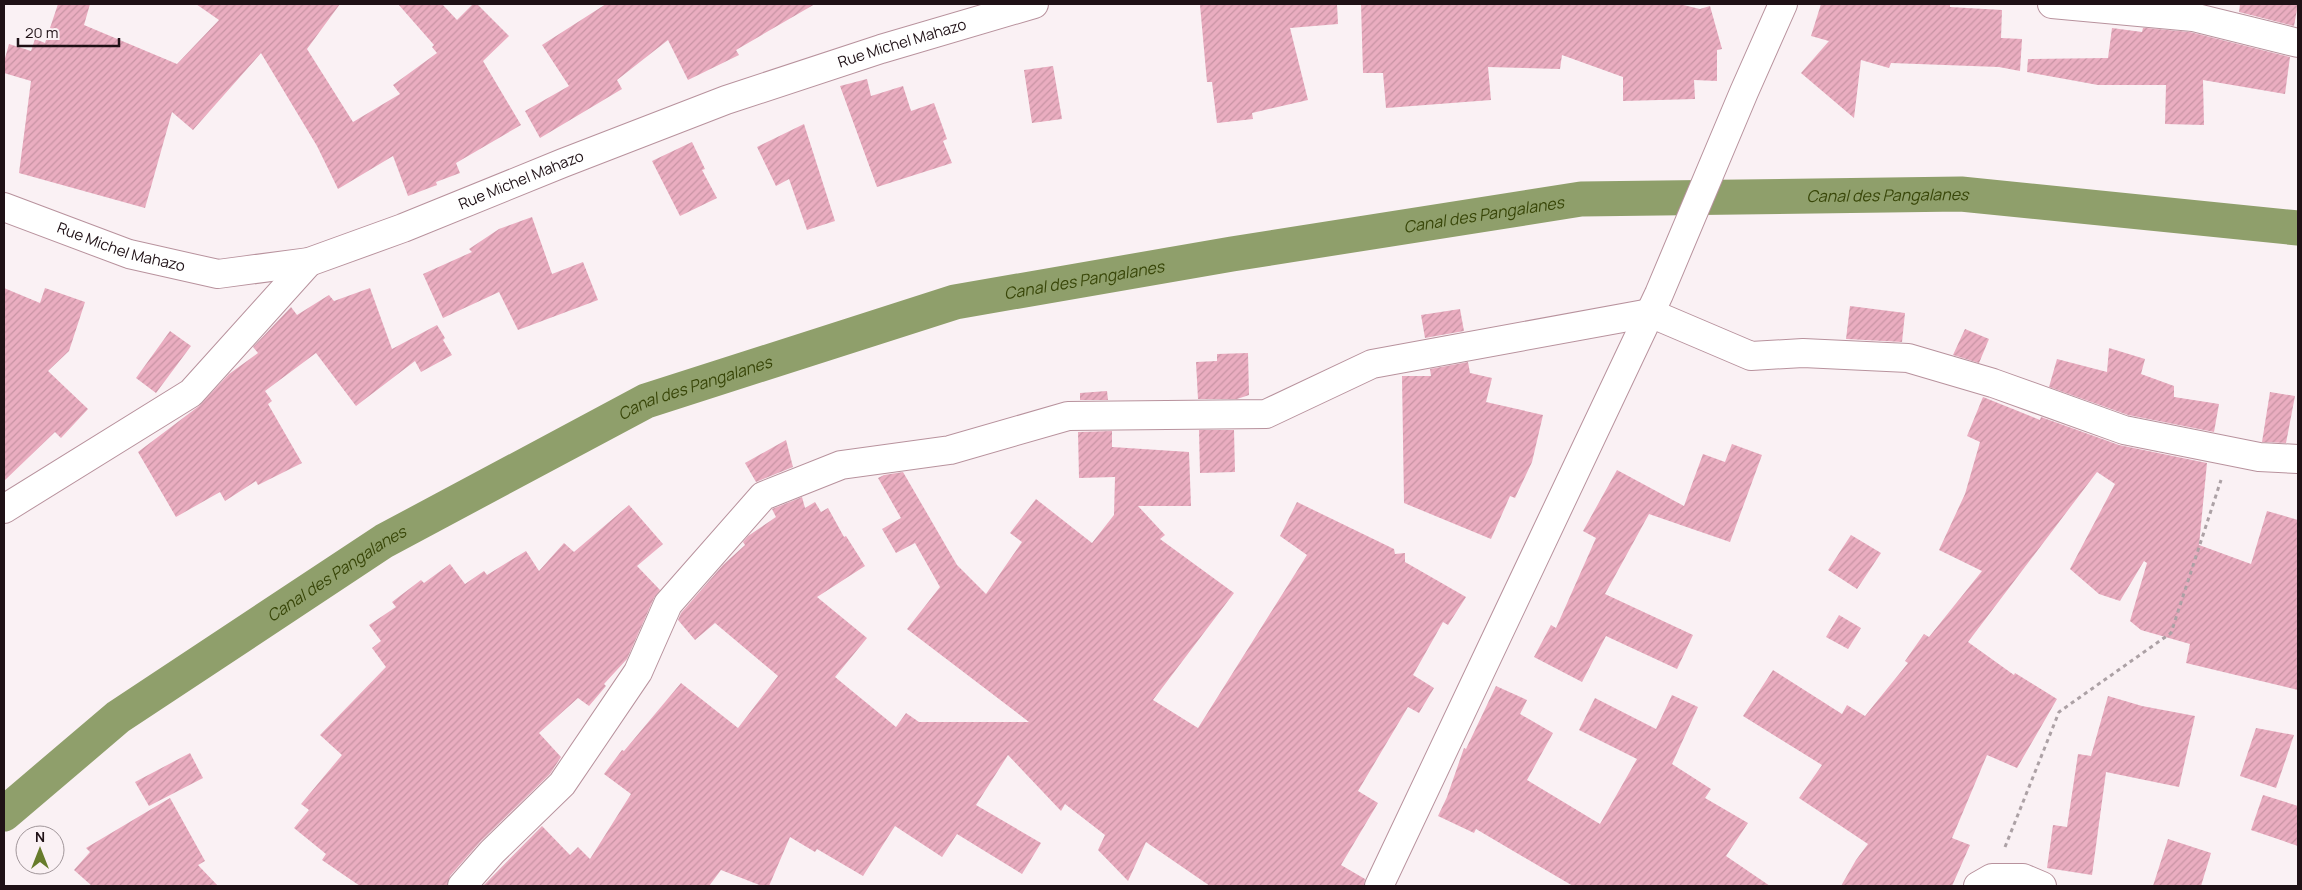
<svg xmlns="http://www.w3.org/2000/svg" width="2302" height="890" font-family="Manrope,sans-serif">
	<defs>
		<pattern id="building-hatch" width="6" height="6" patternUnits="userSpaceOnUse" patternTransform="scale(1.25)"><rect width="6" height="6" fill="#eaadc0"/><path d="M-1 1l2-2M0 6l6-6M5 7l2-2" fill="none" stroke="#c894a4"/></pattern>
	</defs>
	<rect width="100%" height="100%" fill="#faf1f4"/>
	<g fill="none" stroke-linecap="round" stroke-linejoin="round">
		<path stroke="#8f9f6b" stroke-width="35" id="s1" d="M4,814L118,717L384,541L646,401L955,302L1232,254L1581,199L1961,194L2298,228"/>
	</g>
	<g fill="url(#building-hatch)">
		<path d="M58,4H90L84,25L177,64L219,20L196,4H340L307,49L353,122L400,94L393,85L437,53L432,47L434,45L398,4H442L457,20L473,4H477L509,36L483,61L521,125L456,163L460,173L436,182L437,185L408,196L393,156L338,189L317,146L261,53L193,130L172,112L145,208L19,173L31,81L4,73V62L9,44L31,51L35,39L45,43Z"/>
		<path d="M606,4H815L736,50L739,55L688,80L668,40L617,80L622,89L540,138L525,111L569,86L542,45Z"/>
		<path d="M1213,4H1337L1338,24L1290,28L1308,100L1252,113L1253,119L1217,123L1212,82H1207L1200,5Z"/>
		<path d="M1361,4H1679L1700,9L1710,6L1722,49L1717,50V81L1694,80L1695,99L1623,101V77L1562,55L1560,69L1488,67L1491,100L1386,108L1383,73H1363Z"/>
		<path d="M1821,4H1950V7L2002,10L2001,38L2022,39L2020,71L1999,67L1891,63L1889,68L1861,60L1854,118L1801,73L1829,41L1811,36Z"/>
		<path d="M2240,4H2298L2294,26L2239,12Z"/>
		<path d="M2112,28L2142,32L2143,28H2146L2190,32L2290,57L2285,94L2203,80L2204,125L2165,124L2166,85H2098L2027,72L2028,59L2108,58Z"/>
		<path d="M1053,66L1062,119L1032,123L1024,70Z"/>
		<path d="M867,79L871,96L903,86L911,111L934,103L947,139L943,141L952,163L877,187L840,86Z"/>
		<path d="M804,124L835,221L807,230L789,179L776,186L757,147Z"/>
		<path d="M692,142L705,169L702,170L717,198L680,216L652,161Z"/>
		<path d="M532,217L552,274L583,262L598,300L518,330L499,292L443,318L423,274L472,252L469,249L499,229Z"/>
		<path d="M4,288L40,303L45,288L85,302L69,351L48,371L88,409L61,438L55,432L4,481Z"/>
		<path d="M370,288L392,349L437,325L445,338L443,340L452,355L421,372L415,361L356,406L316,353L265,391L272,401L268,404L302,463L258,485L256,481L225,501L220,492L176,517L138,452L199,406L229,374L258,353L253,347L291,307L297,315L329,295L334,301Z"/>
		<path d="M1850,306L1905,313L1902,342L1846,339Z"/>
		<path d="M1460,309L1464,331L1425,338L1421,315Z"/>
		<path d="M1965,329L1989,339L1979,363L1953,355Z"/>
		<path d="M170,331L191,346L156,393L136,378Z"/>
		<path d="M2109,348L2145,359L2141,374L2174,386V397L2219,404L2214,432L2128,415L2049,387L2057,359L2107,372Z"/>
		<path d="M1248,353L1249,395L1237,399H1198L1196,362L1217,361V354Z"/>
		<path d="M1468,362L1470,373L1492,378L1486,402L1543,415L1532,462L1515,498L1510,496L1491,539L1404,503L1402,376H1431L1430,369Z"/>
		<path d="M1107,391L1108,400H1080V393Z"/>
		<path d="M2270,392L2295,396L2286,443L2262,442Z"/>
		<path d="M1983,397L2040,420L2041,417L2119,445L2207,463L2199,545L2251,564L2267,511L2298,520V690L2186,663L2190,644L2141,630L2130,621L2147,563L2144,561L2120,601L2099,594L2070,569L2115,484L2097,472L1968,642L2014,675L2015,673L2057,699L2017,768L1987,755L1952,838L1970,845L1952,886H1841L1856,860L1868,844L1799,798L1822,765L1743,716L1773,670L1842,714L1847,705L1865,716L1908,663L1905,661L1924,634L1929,637L1982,571L1939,550L1965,494L1980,442L1967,436Z"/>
		<path d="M1199,430H1234L1235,472L1200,473Z"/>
		<path d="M1112,431V447L1189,452L1191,506H1138L1165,535L1160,539L1234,593L1153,700L1198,728L1307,555L1280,536L1297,502L1394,549L1395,554L1405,553V562L1466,597L1448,625L1443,622L1413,675L1434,688L1419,713L1408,707L1358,791L1378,803L1341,865L1365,879L1364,886H1210L1146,842L1128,881L1098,850L1105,835L1065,804L1061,811L1008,755L976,805L1041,843L1022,874L957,834L942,857L895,826L863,876L817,849L815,852L790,837L769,886H762L721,870L709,886H483L542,826L570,855L578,847L590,859L631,794L604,774L622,750L624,751L681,683L738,728L778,676L715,623L695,640L678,620L681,613L723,565L745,545L743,542L748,536L776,517L772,509L802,497L805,508L815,502L821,512L828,508L844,537L846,536L865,566L817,597L867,638L835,677L896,727L906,713L919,722H1029L907,629L940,587L915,543L896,553L882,529L901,518L878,478L884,475L903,472L957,565L986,594L1022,542L1010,533L1036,499L1092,543L1114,515L1115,477L1079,478L1078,432Z"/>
		<path d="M786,440L793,467L756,482L745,463Z"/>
		<path d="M1732,444L1762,455L1730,542L1649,514L1605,594L1693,635L1677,669L1606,636L1582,682L1534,657L1551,625L1556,628L1596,538L1583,531L1617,470L1684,506L1703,454L1725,462Z"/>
		<path d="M629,505L663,544L637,566L660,590L654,598L627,659L604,684L606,686L589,706L578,698L539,733L561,757L550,774L480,842L450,876L447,886H360L322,860L326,854L294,828L309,810L301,804L342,755L320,735L386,667L372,648L381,641L369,625L396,607L392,602L421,580L424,583L450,564L465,584L484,571L487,575L526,551L539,571L564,543L574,552Z"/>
		<path d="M1851,535L1881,553L1857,589L1828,570Z"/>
		<path d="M1839,615L1861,628L1848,649L1826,637Z"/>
		<path d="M1496,686L1527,700L1520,714L1553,733L1527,780L1600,824L1637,759L1579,730L1595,698L1656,729L1672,695L1698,707L1672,764L1711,789L1705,798L1748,823L1726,856L1770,886H1573L1476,829L1474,833L1438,816L1447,797L1464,748L1466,749Z"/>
		<path d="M2108,696L2142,706L2195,716L2179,787L2106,772L2092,875L2047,868L2053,825L2067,827L2078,754L2091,756Z"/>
		<path d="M2256,728L2294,735L2276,788L2240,776Z"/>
		<path d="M190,753L203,778L149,806L135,782Z"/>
		<path d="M2263,795L2298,806V846L2251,830Z"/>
		<path d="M170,798L205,861L198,865L218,886H92L74,870L90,852L86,848Z"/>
		<path d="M2168,839L2211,853L2201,886H2153Z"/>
	</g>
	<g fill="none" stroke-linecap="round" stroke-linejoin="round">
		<g stroke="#b8929d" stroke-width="30">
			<g id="minor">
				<path d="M2052,4L2193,17L2298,43"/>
				<path d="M4,509L191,393L309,262"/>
				<path d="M462,886L492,852L562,784L638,672L668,604L763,496L841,465L950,450L1068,416L1266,414L1372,364L1650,313L1751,356L1803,353L1908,358L1993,383L2124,430L2259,457L2298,459"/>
				<path d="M1978,886L1992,878H2023L2042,886"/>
			</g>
		</g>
		<g stroke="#b8929d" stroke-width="30">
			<g id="tertiary">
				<path id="s2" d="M4,207L129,254L218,274L309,262L403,228L563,163L726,100L881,49L1034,4"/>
			</g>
		</g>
		<g stroke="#b8929d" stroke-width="30">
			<path id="secondary" d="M1379,886L1659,294L1744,92L1783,4"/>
		</g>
		<path stroke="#aca1a5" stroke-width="3" stroke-dasharray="4 4" stroke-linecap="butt" d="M2005,847L2059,712L2171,633L2221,480"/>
		<use href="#minor" stroke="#fff" stroke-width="28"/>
		<use href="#tertiary" stroke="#fff" stroke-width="28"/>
		<use href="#secondary" stroke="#fff" stroke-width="28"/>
	</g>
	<g text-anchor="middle" stroke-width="5" stroke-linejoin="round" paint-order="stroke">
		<g font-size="15" fill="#1f1116" stroke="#faf1f4">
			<text dy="5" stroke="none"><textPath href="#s2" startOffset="949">Rue Michel Mahazo</textPath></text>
			<text dy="5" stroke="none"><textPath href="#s2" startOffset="544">Rue Michel Mahazo</textPath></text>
			<text dy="5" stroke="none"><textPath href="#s2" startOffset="124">Rue Michel Mahazo</textPath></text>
		</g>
		<g font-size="16" font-style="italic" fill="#384608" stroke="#faf1f4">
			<text dy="6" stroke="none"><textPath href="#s1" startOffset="2031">Canal des Pangalanes</textPath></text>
			<text dy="6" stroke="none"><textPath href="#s1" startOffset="1626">Canal des Pangalanes</textPath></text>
			<text dy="6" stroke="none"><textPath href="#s1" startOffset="1221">Canal des Pangalanes</textPath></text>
			<text dy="6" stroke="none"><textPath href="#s1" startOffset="816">Canal des Pangalanes</textPath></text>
			<text dy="6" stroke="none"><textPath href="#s1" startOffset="411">Canal des Pangalanes</textPath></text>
		</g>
	</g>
	<rect width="2302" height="890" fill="none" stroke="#1f1116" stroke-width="10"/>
	<g transform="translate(40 850)"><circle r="24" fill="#faf1f4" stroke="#a2979b"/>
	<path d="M0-4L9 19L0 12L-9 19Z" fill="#677c2c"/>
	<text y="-8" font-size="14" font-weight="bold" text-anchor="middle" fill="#1f1116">N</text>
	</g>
	<path d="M18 38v8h101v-8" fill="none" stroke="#1f1116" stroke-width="2.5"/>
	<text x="25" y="38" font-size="15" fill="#1f1116" stroke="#faf1f4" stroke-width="4" paint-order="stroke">20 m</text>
</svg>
